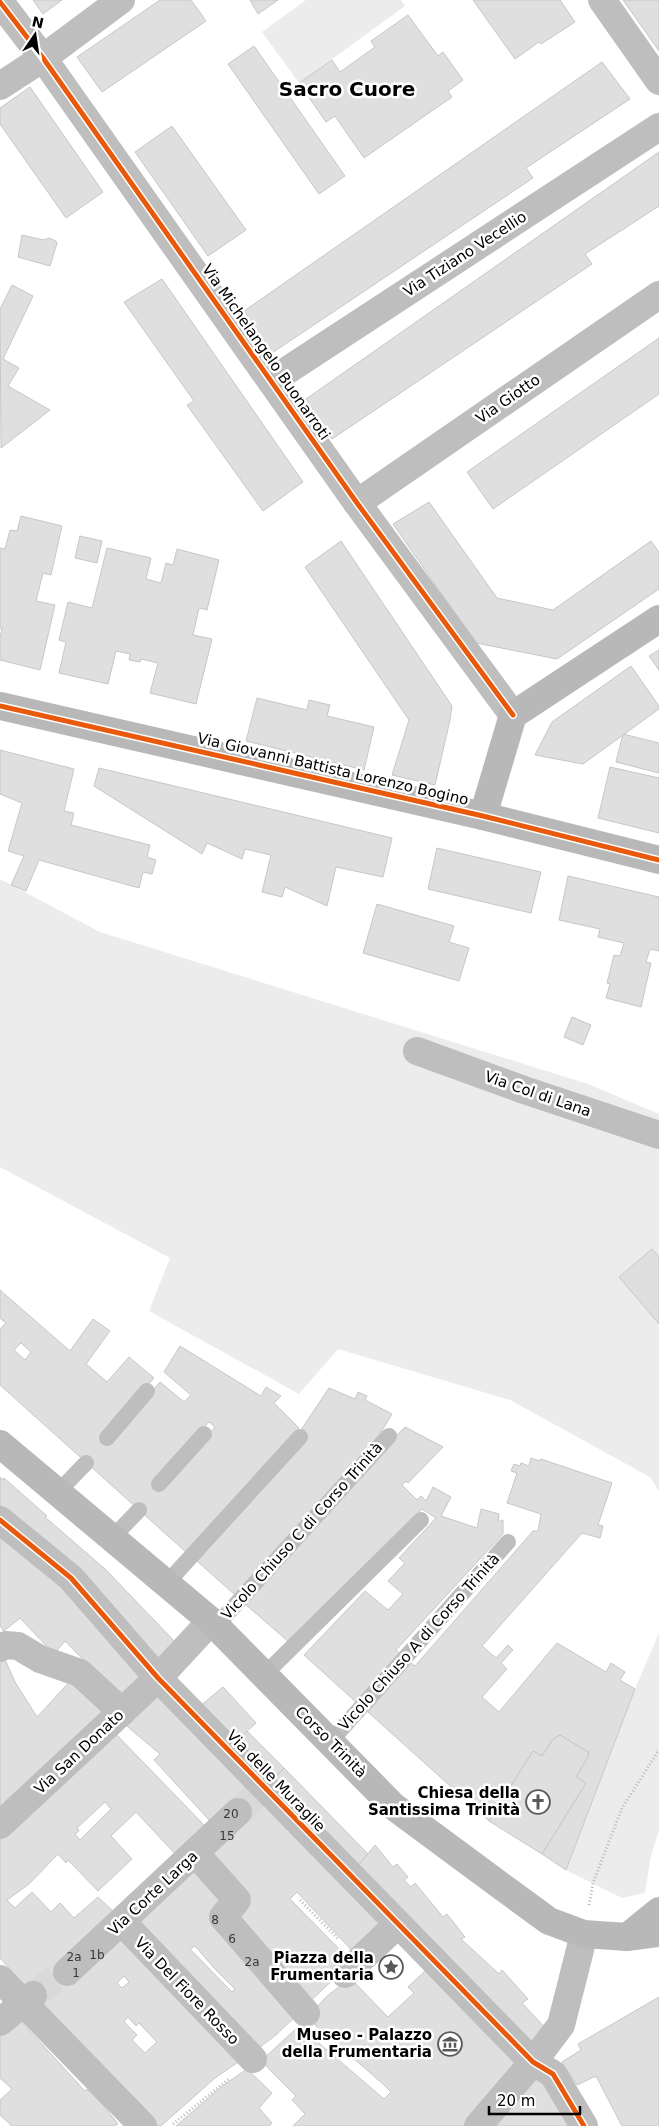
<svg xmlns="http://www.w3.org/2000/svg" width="659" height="2126" font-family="'DejaVu Sans',sans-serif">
	<rect width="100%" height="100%" fill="#fff"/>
	<g fill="#ececec">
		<path d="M306,0H401L405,6L299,83L262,32Z"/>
		<path d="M0,879L100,932L588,1084L659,1114V1491L650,1477L510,1400L338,1349L299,1394L149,1311L170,1258L0,1167Z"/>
		<path d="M659,1633V1830L651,1856L645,1893L622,1898L566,1870L635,1689Z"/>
	</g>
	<g fill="#dfdfdf" stroke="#c7c7c7" fill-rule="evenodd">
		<path d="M33,0H62L43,14Z"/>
		<path d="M160,0H191L206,21L102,92L77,57Z"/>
		<path d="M250,0H278L258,14Z"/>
		<path d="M473,0H560L575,22L541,44L539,42L515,59Z"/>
		<path d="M623,0H659V51Z"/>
		<path d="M408,15L438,56L443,52L463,80L448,91L452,97L364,158L335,116L326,122L299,83L332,60L340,72L375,47L371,41Z"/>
		<path d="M254,46L345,176L319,194L228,64Z"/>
		<path d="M602,62L630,99L526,168L533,178L272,353L244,311Z"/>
		<path d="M30,87L103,192L66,218L0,124V108Z"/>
		<path d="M172,126L246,230L208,256L135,152Z"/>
		<path d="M659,152V206L585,254L592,264L332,439L306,399Z"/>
		<path d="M22,235L43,240L49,238L56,241L57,243L50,266L18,257Z"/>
		<path d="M162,279L303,482L263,511L187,405L194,401L124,302Z"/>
		<path d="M12,285L33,296L3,359L19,368L8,386L50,410L1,448L0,309Z"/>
		<path d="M659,338V394L493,509L467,472Z"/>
		<path d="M429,502L497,598L553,610L651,541L659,552V589L557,659L476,643L393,524Z"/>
		<path d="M21,516L62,526L51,575L43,573L36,601L55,605L40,670L0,660V638L2,628H0V548L5,549L10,530L17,531Z"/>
		<path d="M80,536L102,541L97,563L75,558Z"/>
		<path d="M341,541L452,706L450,720L435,785L392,775L409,720L305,567Z"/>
		<path d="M107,548L151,558L146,579L161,583L166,563L173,565L177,549L219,560L207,610L199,608L193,635L212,639L196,704L150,693L158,663L141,659L140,662L129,660L130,654L116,651L108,684L59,673L66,642L59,640L68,602L92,608Z"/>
		<path d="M659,650V670L649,656Z"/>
		<path d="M631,666L659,706V709L583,764L535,755L552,722Z"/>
		<path d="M257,698L307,710L309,700L330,705L327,716L374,727L364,770L246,741Z"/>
		<path d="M623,734L659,743V773L616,762Z"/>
		<path d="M0,750L74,769L64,811L74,813L71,825L150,845L147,857L156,860L152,874L143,872L139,888L39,860L26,891L11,885L24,856L8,851L22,803L0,794Z"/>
		<path d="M610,767L659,778V833L598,818Z"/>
		<path d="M99,768L392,838L383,877L336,867L327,906L285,887L282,897L262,892L271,855L245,849L242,859L207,843L202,854L94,786Z"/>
		<path d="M437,848L541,872L531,913L428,889Z"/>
		<path d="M568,876L659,897V951L650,949L646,962L651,963L641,1007L606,998L610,984L607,983L614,955L620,956L624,943L598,937L600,929L559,920Z"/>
		<path d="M377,904L454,926L449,942L469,948L459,981L363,953Z"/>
		<path d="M572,1017L591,1025L583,1045L564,1037Z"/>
		<path d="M652,1249L659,1257V1324L619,1277Z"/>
		<path d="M0,1290L70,1351L93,1319L110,1331L86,1364L107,1382L129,1357L154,1378L103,1435L110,1441L160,1382L184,1402L191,1395L164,1372L180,1346L261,1396L266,1387L281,1396L274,1403L299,1428L187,1553L0,1385V1329L6,1323L0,1318ZM21,1343L31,1352L25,1360L14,1350ZM209,1422L215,1427L185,1461L154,1480Z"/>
		<path d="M329,1388L355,1399L358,1392L367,1396L365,1400L392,1414L381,1432L341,1480L235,1595L197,1561L301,1430Z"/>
		<path d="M405,1427L443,1447L408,1483L406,1481L402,1485L417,1500L421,1496L426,1501L433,1487L451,1497L441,1516L477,1528L481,1509L499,1514L498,1522L503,1520V1534L396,1650L400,1654L357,1703L304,1655L365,1591L388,1610L403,1594L388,1581L405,1563L399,1558L436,1518L422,1509L290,1643L245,1604L362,1472Z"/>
		<path d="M531,1458L540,1461L541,1459L612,1483L598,1525L603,1526L600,1538L582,1533L482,1646L496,1658L508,1645L513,1650L501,1663L507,1669L482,1697L499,1712L557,1643L606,1672L611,1663L625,1672L620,1680L635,1689L566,1870L542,1854L586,1783L576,1777L588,1757V1752L560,1735L553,1739L542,1756L533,1751L489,1821L368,1712L411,1663L415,1666L533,1531H538L541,1514L507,1503L517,1473L511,1471L514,1464L520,1466L521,1463L529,1466Z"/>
		<path d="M0,1477L3,1480L4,1478L47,1516L45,1517L105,1569L179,1646L162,1663L67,1561L0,1505Z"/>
		<path d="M0,1527L65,1583L148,1675L123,1700L65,1641L54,1654L20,1618L4,1631L0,1626Z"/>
		<path d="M3,1655L15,1682L37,1717L74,1677L111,1712L0,1819V1656Z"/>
		<path d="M159,1686L394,1922L358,1957L297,1892L290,1899L352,1962L307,2004L233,1921L250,1904L206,1856L181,1860L136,1812L111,1836L132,1859L98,1891L68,1860L66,1863L58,1854L29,1884L7,1900L15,1908L32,1892L51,1912L60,1903L74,1918L98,1897L114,1912L124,1930L247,2056L215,2078L161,2126H158L33,1995L0,1958V1837L112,1730L205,1826L210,1821L154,1760L160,1754L122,1722ZM105,1802L111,1809L80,1840L75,1834L79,1831L77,1828ZM124,1976L129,1982L122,1988L117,1983ZM128,2017L136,2026L139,2023L157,2042L145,2053L132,2040L137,2035L124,2022Z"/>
		<path d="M223,1687L256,1723L232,1745L199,1707Z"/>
		<path d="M247,1731L284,1768L270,1783L232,1745Z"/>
		<path d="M560,1735L588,1752V1757L576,1777L586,1783L542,1854L489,1821L533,1751L542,1756L553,1739Z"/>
		<path d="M284,1768L368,1854L357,1867L270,1783Z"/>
		<path d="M375,1845L393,1867L397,1864L408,1877L404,1880L411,1887L415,1883L443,1917L447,1914L465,1937L461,1939L499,1974L502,1970L528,1999L522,2003L550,2033L532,2049L357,1867Z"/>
		<path d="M197,1864L229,1901L300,2012L276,2035L252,2053L131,1922ZM195,1946L214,1968L235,1989L232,1992L190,1949Z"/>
		<path d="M425,1971L518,2067L469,2126H293L305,2114L292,2100L296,2096L261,2061L299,2026L384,2099L391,2092L383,2084L307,2018L326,1997L350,1978L388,2017L414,1993L408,1987Z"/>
		<path d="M659,1997V2126H622L596,2076L577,2085L562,2062L581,2050L578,2044Z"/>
		<path d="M17,2017L85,2091L87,2089L103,2105L118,2124L115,2126H12L0,2115V2100L12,2089L0,2078V2032Z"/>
		<path d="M247,2069L272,2093L259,2108L272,2123L269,2126H176L221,2087Z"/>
		<path d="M541,2074L574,2126H495Z"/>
	</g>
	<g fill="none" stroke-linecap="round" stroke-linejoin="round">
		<g stroke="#d9d9d9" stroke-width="28" stroke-dasharray="28 14" stroke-linecap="butt">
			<path d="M238,1812L259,1792"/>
			<path d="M33,1995L67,1972"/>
		</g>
		<g stroke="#b9b9b9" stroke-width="3" stroke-dasharray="1 2.5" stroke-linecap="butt">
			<path d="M300,1900L338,1939"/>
			<path d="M589,1905L593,1883L622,1808L659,1750"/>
			<path d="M173,2124L230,2078"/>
		</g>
		<g stroke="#bebebe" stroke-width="16">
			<path d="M107,1438L147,1391"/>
			<path d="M159,1484L204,1434"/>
			<path d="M58,1492L86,1463"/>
			<path d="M112,1538L139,1510"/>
			<path d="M166,1584L300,1437"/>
			<path d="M216,1626L389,1436"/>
			<path d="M264,1675L421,1520"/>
			<path d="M330,1742L508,1542"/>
		</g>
		<g stroke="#bebebe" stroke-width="28">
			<path d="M602,0L659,81"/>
			<path d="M0,2L43,58L357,503L513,715"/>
			<path d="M0,86L43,58L121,0"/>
			<path d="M271,381L659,127"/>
			<path d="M357,503L659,295"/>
			<path d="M417,1051L524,1090L659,1135"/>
			<path d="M0,1520L71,1578L158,1678L533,2062L553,2074L584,2126"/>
			<path d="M0,1648L6,1645L18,1646L40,1659L80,1673L122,1712"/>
			<path d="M0,1825L158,1678L211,1621"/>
			<path d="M195,1853L237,1900L223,1917L306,2013"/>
			<path d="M122,1922L253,2059"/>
			<path d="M67,1972L238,1812"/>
			<path d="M345,1974L398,1924"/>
			<path d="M0,1979L143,2126"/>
			<path d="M0,2022L33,1995"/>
			<path d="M478,2126L533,2062L561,2025L584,1934"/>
		</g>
		<g stroke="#b8b8b8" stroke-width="28">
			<path d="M0,706L483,816L659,860"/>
			<path d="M483,816L513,715L659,619"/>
			<path d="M0,1444L211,1621L393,1806L497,1883L549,1921L584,1934L627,1937L659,1933"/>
			<path d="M627,1937L659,1911"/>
		</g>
		<g stroke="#fff" stroke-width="8">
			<g id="cycleway">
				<path d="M0,2L43,58L357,503L513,715"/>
				<path d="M0,706L483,816L659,860"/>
				<path d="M0,1520L71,1578L158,1678L533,2062L553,2074L584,2126"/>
			</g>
		</g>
		<use href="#cycleway" stroke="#e8590c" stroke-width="5"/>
	</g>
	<defs>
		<g id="church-ring" transform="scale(1.25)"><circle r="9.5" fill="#fff" stroke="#595959" stroke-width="1.5"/><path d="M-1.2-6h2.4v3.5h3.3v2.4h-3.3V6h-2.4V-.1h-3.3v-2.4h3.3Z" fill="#595959"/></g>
		<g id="sight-ring" transform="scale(1.25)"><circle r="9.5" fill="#fff" stroke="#595959" stroke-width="1.5"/><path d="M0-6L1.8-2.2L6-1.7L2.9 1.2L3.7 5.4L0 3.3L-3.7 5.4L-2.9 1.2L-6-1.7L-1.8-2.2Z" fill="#595959"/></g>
		<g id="museum-ring" transform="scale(1.25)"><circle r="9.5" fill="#fff" stroke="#595959" stroke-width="1.5"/><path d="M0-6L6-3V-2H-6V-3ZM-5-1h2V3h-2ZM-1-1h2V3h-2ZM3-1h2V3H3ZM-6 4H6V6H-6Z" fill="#595959"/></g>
	</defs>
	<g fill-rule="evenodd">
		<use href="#church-ring" x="538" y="1802"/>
		<use href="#sight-ring" x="391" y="1967"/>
		<use href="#museum-ring" x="450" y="2044"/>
	</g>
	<g text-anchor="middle" stroke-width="5" stroke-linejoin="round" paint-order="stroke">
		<g font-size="12" fill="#383838">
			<text x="231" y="1818">20</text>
			<text x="227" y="1840">15</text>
			<text x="215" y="1924">8</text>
			<text x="232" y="1943">6</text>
			<text x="97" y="1959">1b</text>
			<text x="74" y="1961">2a</text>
			<text x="252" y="1966">2a</text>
			<text x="76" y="1977">1</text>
		</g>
		<g font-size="15" fill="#000" stroke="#fff">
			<text transform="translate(465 254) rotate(-33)" y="5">Via Tiziano Vecellio</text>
			<text transform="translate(266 352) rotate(55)" y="5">Via Michelangelo Buonarroti</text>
			<text transform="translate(508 399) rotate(-35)" y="5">Via Giotto</text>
			<text transform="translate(333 769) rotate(13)" y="5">Via Giovanni Battista Lorenzo Bogino</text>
			<text transform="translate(538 1094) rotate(19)" y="5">Via Col di Lana</text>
			<text transform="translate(302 1531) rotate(-48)" y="5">Vicolo Chiuso C di Corso Trinità</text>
			<text transform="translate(419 1642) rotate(-48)" y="5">Vicolo Chiuso A di Corso Trinità</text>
			<text transform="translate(331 1742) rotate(45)" y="5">Corso Trinità</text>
			<text transform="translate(79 1752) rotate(-43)" y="5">Via San Donato</text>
			<text transform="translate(276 1781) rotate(46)" y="5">Via delle Muraglie</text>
			<text transform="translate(153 1893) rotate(-43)" y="5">Via Corte Larga</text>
			<text transform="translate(187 1991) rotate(46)" y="5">Via Del Fiore Rosso</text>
		</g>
		<g font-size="15" font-weight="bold" fill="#000" stroke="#fff" text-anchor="end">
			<text x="520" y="1798">Chiesa della<tspan x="520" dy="17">Santissima Trinità</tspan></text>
			<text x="374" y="1963">Piazza della<tspan x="374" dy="17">Frumentaria</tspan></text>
			<text x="432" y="2040">Museo - Palazzo<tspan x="432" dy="17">della Frumentaria</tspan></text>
		</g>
		<g font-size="20" font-weight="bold" fill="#000" stroke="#fff">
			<text x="347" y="96">Sacro Cuore</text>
		</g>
	</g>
	<g transform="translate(35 35) rotate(13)" stroke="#ffffff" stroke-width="4" paint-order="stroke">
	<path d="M0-4L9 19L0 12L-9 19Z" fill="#000000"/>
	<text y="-8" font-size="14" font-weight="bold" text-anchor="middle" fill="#000000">N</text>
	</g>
	<path d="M489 2106v8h91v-8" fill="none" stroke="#000000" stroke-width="2.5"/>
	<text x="497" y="2106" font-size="15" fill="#000000" stroke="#ffffff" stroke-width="4" paint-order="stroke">20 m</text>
</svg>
